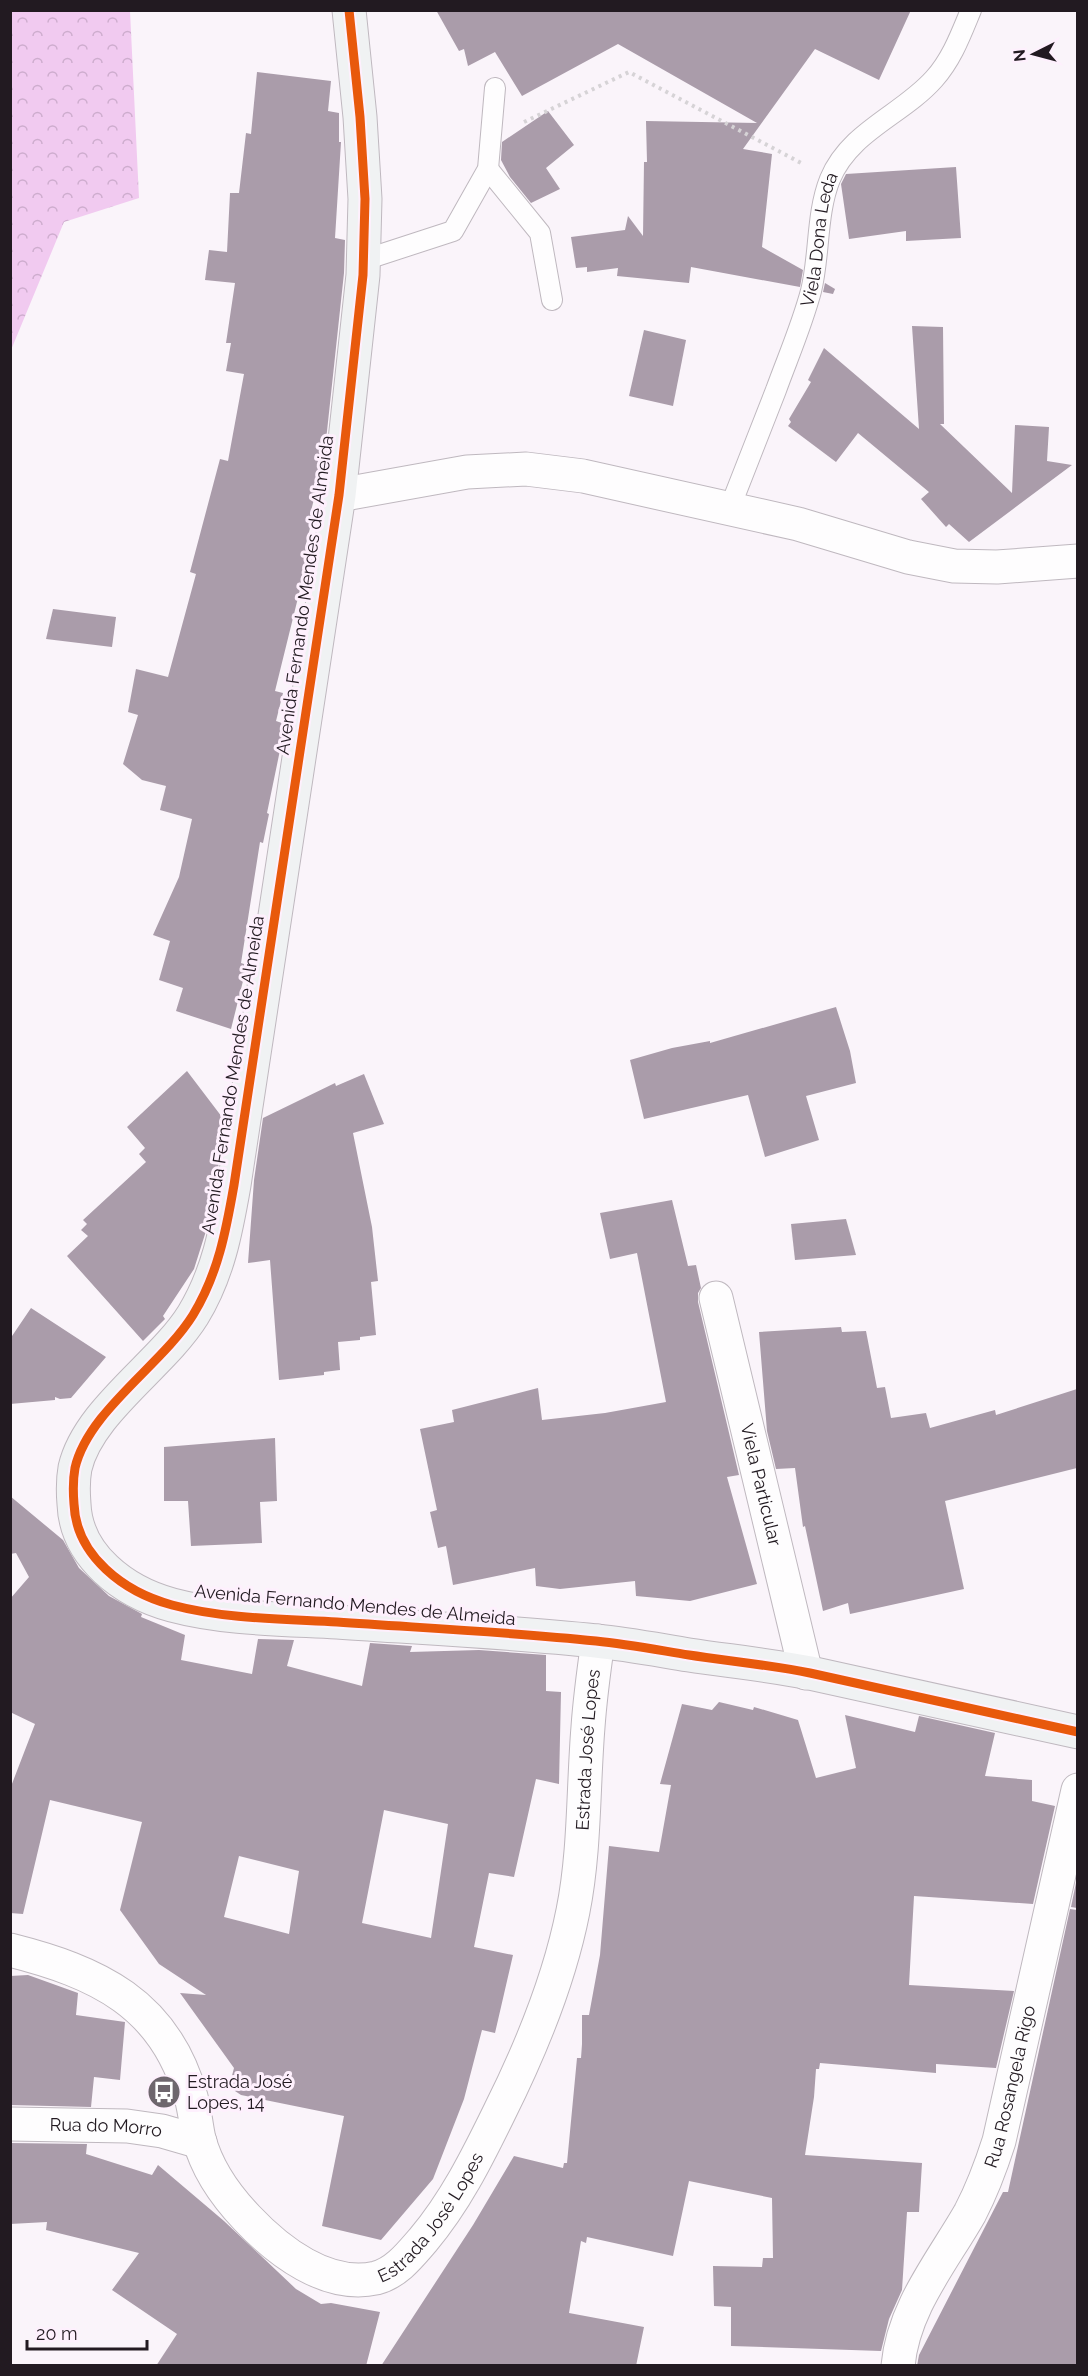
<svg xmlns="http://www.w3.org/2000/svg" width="1088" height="2376" font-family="Raleway,sans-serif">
	<defs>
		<pattern id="forest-crowns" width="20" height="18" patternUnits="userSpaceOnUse" patternTransform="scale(1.5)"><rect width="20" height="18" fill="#f1caf0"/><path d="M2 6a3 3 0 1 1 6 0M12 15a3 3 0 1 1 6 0" fill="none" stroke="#ceadce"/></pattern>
	</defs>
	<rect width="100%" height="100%" fill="#faf4fa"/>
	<path fill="url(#forest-crowns)" d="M11,10L130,11L139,198L64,222L11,350Z"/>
	<g fill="#aa9caa" fill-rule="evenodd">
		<path d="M436,10H911L879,80L815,49L743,149L772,154L762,247L803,270L800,287L691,267L689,283L617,276L618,268L587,272V267L576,268L571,237L625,230L628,216L643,236L644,162H647L646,121L757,123L618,44L522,96L495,52L468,66L464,49L459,51Z"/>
		<path d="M257,72L331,81L328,111L339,113V142H341L335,238L345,240L344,273L324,459L310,515L313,516L306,544L311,545L275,691L283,693L276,721L285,724V726L267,813L269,814L263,843L260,842L241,963L247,965L231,1029L176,1011L183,988L159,980L170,941L153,935L179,877L192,819L160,810L166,786L142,780L123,764L138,715L128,712L136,669L168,677L196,574L190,572L220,459L228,461L244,374L226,371L231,343H226L235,283L205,280L209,250L227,252L230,193H239L246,133L251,134Z"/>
		<path d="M548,111L574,145L546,168L560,189L531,203L510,177L501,160L502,142Z"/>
		<path d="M956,167L961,238L906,241V231L849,239L841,184L846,174Z"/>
		<path d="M825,283L835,289L833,294L823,292Z"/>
		<path d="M912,326L943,327L944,424H940L1012,493L1015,425L1049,427L1047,461L1072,465L969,542L949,524L946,527L921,499L929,492L858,433L836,462L788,426L791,422L789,419L811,382L808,380L824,348L919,429Z"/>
		<path d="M644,330L686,340L673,406L629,396Z"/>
		<path d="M53,609L116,617L112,647L46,639Z"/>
		<path d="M836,1007L850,1051L856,1083L806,1096L819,1140L765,1157L748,1095L644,1119L630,1060L672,1048L710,1041V1043Z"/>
		<path d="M187,1071L225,1121L216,1182L206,1231L194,1269L163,1316L165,1319L143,1341L67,1256L88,1236L81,1230L87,1224L83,1220L146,1162L139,1154L145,1148L127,1127Z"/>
		<path d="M364,1074L384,1124L353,1133L372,1227L378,1281L371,1282L376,1335L360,1337V1340L338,1342L340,1370L324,1372V1375L279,1380L270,1260L248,1263L254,1180L263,1118L335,1083L336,1086Z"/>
		<path d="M672,1200L688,1266L696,1265L701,1288L698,1293V1302L739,1475L727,1477L757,1584L690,1601L636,1596L635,1581L560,1589L536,1586L535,1568L453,1585L446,1546L438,1548L430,1512L437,1510L420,1429L454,1422L452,1410L538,1388L542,1420L605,1413L666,1402L637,1253L610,1259L600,1213Z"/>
		<path d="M846,1219L856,1255L795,1260L791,1224Z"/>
		<path d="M31,1308L106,1357L71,1398L60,1399L55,1397V1400L10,1404V1339Z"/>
		<path d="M841,1327L842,1332L866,1331L877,1388L885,1387L891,1418L926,1413L930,1428L995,1410L996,1415L1077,1389V1468L945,1501L964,1589L850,1614L848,1603L823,1611L805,1526L803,1527L795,1468L776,1469L767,1431L759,1332Z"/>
		<path d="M275,1438L277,1501L260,1502L262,1543L191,1546L188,1501H164V1447Z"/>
		<path d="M10,1496L63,1540L79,1568L109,1596L142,1614L141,1617L185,1635L181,1660L252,1674L258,1639L294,1640L287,1666L362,1686L370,1643L412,1646L410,1652L479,1650L546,1655V1691L561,1692L559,1784L536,1779L514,1877L489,1873L474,1947L513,1955L495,2033L482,2030L464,2099L433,2179L381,2240L322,2226L344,2116L241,2095L229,2087L234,2068L180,1993L206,1995L159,1964L120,1910L142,1822L50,1800L23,1914L10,1913V1789L35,1724L10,1712V1599L29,1577L16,1553L10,1554ZM384,1810L448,1824L431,1938L362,1923ZM239,1856L299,1871L289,1934L224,1917Z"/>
		<path d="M719,1702L753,1710L754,1707L798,1720L816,1778L856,1768L845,1715L915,1732L919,1716L995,1733L985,1776L1032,1780V1801L1055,1806L1033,1904L914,1896L909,1985L1014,1991L996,2068L936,2064V2073L820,2063L819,2069H816L814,2097L805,2155L922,2163L919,2212H907L902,2290L889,2319L881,2351L731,2346V2307L714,2306L713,2266L762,2267L763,2258H773L772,2198L689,2181L673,2256L587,2237L586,2243L581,2241L569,2313L644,2327L636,2366H381L473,2225L514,2156L563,2168L564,2163H567L577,2058H581L582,2044V2015H589L600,1955L609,1846L659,1852L671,1785L660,1784L682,1704L712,1710Z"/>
		<path d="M1077,1878V1908L1071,1907Z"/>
		<path d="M1070,1909L1077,1910V2366H917L919,2355L1003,2192H1008Z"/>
		<path d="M28,1975L78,1993L76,2015L125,2022L120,2080L94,2077L91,2107L10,2105V1976Z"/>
		<path d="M10,2143L87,2144L86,2154L152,2175L158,2165L224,2221L296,2289L321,2304L331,2303L380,2312L366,2366H156L177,2334L112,2290L139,2253L46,2230L47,2222L10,2224Z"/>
	</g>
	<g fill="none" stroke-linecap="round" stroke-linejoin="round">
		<g stroke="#bfb8bf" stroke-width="22">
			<g id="lane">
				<path d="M488,169L540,233L552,300"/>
				<path d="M364,260L453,231L488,169L495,88"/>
				<path id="s1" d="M729,510C745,470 760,430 776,390C788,357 802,325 811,291C820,255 816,214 830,179C850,131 902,115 934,79C952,59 961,34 971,10"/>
			</g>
		</g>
		<g stroke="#bfb8bf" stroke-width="35">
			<g id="street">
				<path d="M339,495L467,472L526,469L583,476L798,524L908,557L954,566L997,567L1078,561"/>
				<path id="s2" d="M716,1298L806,1673"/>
				<path id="s3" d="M10,1950C97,1972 165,2003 191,2097C195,2111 196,2126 199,2139C207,2169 226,2196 247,2218C278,2251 327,2289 376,2278C396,2273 410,2255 423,2240C455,2202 477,2158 499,2113C531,2049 559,1982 573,1911C585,1851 583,1788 588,1727C590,1698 594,1669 598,1641"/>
				<path id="s4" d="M10,2124L127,2126L162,2131L200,2142"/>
				<path id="s5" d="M898,2366C903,2308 942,2262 970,2213C982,2190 991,2166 999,2141L1078,1790"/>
			</g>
		</g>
		<g stroke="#bfb8bf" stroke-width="35">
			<path id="secondary" d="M349,10L360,117L365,199L363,275L339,495L234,1185C226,1231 218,1274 193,1315C162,1365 88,1411 75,1468C73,1479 73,1492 74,1504C76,1556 124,1592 172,1605C224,1619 283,1619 337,1622C423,1628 510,1632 596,1641C627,1644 658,1650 689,1655C729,1661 770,1665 810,1673C899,1692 988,1713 1078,1732"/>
		</g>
		<path stroke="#d6d3d6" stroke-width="4" stroke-dasharray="3 4.5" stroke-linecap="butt" d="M524,122L629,72L803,164"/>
		<use href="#lane" stroke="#fefdfe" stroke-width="20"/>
		<use href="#street" stroke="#fefdfe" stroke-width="33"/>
		<use href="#secondary" stroke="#f0f2f3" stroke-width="33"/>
		<g stroke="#fef0fd" stroke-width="13">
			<path id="cycleway" d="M349,10L360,117L365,199L363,275L339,495L234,1185C226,1231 218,1274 193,1315C162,1365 88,1411 75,1468C73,1479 73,1492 74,1504C76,1556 124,1592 172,1605C224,1619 283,1619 337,1622C423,1628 510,1632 596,1641C627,1644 658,1650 689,1655C729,1661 770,1665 810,1673C899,1692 988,1713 1078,1732"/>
		</g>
		<use href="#cycleway" stroke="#e8590c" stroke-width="9"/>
	</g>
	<defs>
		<g id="bus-disc" transform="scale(1.725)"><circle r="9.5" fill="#6e666d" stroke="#fef0fd"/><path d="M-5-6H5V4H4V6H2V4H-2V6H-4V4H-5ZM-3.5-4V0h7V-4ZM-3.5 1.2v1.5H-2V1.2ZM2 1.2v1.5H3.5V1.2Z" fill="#fff"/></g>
	</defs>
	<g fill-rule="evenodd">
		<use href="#bus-disc" x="164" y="2092"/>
	</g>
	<g text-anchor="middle" stroke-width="6" stroke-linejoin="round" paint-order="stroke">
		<g font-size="18" fill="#221a21" stroke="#fef0fd">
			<text dy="6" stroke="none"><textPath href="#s1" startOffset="286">Viela Dona Leda</textPath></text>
			<text transform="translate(305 595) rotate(-82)" y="6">Avenida Fernando Mendes de Almeida</text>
			<text transform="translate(233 1075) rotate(-81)" y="6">Avenida Fernando Mendes de Almeida</text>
			<text dy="6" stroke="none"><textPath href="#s2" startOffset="192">Viela Particular</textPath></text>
			<text transform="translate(355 1605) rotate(5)" y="6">Avenida Fernando Mendes de Almeida</text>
			<text dy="6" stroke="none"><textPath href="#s3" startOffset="1119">Estrada José Lopes</textPath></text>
			<text dy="6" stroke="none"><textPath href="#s5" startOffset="304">Rua Rosangela Rigo</textPath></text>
			<text dy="6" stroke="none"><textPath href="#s4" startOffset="96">Rua do Morro</textPath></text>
			<text dy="6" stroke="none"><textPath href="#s3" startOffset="615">Estrada José Lopes</textPath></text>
		</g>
		<g font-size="18" fill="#221a21" stroke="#fef0fd" text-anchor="start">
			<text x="187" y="2088">Estrada José<tspan x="187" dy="21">Lopes, 14</tspan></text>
		</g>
	</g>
	<rect width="1088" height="2376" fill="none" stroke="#221a21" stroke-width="24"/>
	<g transform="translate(1034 54) rotate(264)" stroke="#fef0fd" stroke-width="4.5" paint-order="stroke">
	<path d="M0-4.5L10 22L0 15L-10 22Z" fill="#221a21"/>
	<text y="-9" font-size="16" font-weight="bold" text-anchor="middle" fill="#221a21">N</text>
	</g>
	<path d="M27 2340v9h120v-9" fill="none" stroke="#221a21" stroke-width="3"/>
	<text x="36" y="2340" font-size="18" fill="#221a21" stroke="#fef0fd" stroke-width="4.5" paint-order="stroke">20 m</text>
</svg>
